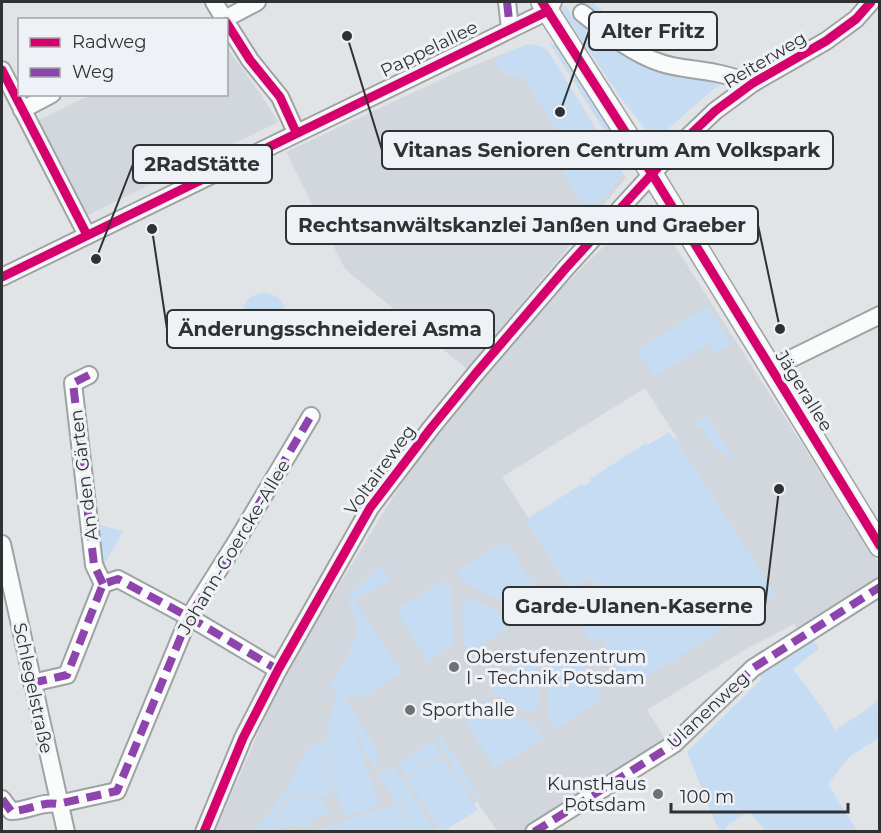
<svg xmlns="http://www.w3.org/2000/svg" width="881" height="833" font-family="Montserrat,sans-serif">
	<rect width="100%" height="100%" fill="#e1e4e6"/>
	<g fill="#d1d7dd" fill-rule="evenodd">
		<path d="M525,45H536L548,51L626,178L467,369L345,269L286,152L455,73Z"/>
		<path d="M227,48L260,93L278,122L84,217L37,121L90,95L226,94Z"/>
		<path d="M648,215L662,226L879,564V578L799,631L794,624L746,649L647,710L667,742L523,831H497L477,802L433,831L215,832L270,706L311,631L412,466L456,410L555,294L632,219ZM645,388L679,441L629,688L605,648L607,646L601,637L583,627L611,609L590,577L570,590L527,522L530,521L502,477Z"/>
	</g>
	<g fill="#c6dcf2">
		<path d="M582,2H592L628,31L655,43L652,50L625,37Z"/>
		<path d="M566,5L573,18L619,51L646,66L678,77L726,81L710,92L667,130L655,132L646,130L618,94L561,9Z"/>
		<path d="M549,42L556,46L563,54L629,161L626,162L615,148Z"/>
		<path d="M530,44L542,47L548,51L624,174L589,214L564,175L570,152L524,79L502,74L494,58Z"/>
		<circle cx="264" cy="315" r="22"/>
		<path d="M708,306L731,344L715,354L708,344L654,377L637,350Z"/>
		<path d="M707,416L734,459L731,461L723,450L718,453L702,429L695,425Z"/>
		<path d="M669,432L673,439L676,438L775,595L629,688L604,648L607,646L601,637L592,642L583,627L611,609L591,577L570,590L527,522L529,521L528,518L582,484L583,486L591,482L590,479L646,443L648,445Z"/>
		<path d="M97,524L123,531L103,567Z"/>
		<path d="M506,541L539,593L514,609L459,580L464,576L456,572Z"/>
		<path d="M381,565L391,579L354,600L402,672L357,700L353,694L346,698L380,756L375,759L380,766L375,769L364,750L357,732H354L379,805L345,817L320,743L329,740L326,728L337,697L330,686C338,671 355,647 357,630C357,617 346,608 351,594Z"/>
		<path d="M446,578V587L451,585L454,644L428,661L396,610Z"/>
		<path d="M470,597L507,617L508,628L472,650L463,645L462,602Z"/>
		<path d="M810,636L819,649L793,669L824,710L835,730L872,706L879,699V738L850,756L828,784L857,831H766L748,811L725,828L727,831H719L687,752L762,679L756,672Z"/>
		<path d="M572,648L603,698L555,730L554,722L549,725L547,664Z"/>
		<path d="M529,660L537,665L539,707L530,713L492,692V682Z"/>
		<path d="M486,701L541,730L536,733L544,738L495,768L462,716Z"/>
		<path d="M442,735L482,802C464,793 447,756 437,739Z"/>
		<path d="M433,741L441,754L407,776L398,763Z"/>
		<path d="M318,743L334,789L323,799C298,784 271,802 278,831H254L277,803L311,746Z"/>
		<path d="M442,757L478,810L444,831L440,832L407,778Z"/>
		<path d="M393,765L435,831H410L400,802L398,803L408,831H324L323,828L396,804L378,774Z"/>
		<path d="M308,795L323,802L330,813L310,819L312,825L302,828L300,823L279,829C276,810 288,795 308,795Z"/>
	</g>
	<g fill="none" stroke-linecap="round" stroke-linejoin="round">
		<g stroke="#a0a2a3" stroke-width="20">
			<g id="minor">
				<path d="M214,2L225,20"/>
				<path d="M507,2L510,29"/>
				<path d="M582,13C606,32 631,53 661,63C679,69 698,69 716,73C728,75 741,80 753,83"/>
				<path d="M223,20L257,2"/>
				<path d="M226,22L250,60L280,97L296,132"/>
				<path d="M2,70L87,235"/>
				<path d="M22,110L52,94"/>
				<path d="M2,277L548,11L553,2"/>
				<path d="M770,369L880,315"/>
				<path d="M89,375L73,383L94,565L103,584"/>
				<path d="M2,544L66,832"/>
				<path d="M32,683L67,675L103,584L118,579L189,617L278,670"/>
				<path d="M2,799L11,811C28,811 42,801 58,804L117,791L189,617L238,539L311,416"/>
				<path d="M204,832L243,738L278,670L370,508L431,428L476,373L566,268L673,151L715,111L753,83L826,41L856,19L871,2"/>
				<path d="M534,832L674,744L753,668L880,587"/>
			</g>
		</g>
		<g stroke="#a0a2a3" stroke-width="24">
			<path id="major" d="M542,2L652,174L880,546"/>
		</g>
		<use href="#minor" stroke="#fafbfb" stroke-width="16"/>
		<use href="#major" stroke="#fafbfb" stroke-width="21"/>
		<g stroke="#8e44ad" stroke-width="8" stroke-dasharray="15 8" stroke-linecap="butt">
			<path d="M507,2L510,29"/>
			<path d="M89,375L73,383L94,565L103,584"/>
			<path d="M32,683L67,675L103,584L118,579L189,617L278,670"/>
			<path d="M2,799L11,811C28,811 42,801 58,804L117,791L189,617L238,539L311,416"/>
			<path d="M534,832L674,744L753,668L880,587"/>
		</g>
		<g stroke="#eef1f5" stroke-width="13">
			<g id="cycleway">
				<path d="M542,2L652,174L880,546"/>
				<path d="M226,22L250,60L280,97L296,132"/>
				<path d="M2,70L87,235"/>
				<path d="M2,277L548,11"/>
				<path d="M204,832L243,738L278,670L370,508L431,428L476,373L566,268L673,151L715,111L753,83L826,41L856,19L871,2"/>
			</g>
		</g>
		<use href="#cycleway" stroke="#d6006c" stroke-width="9"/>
	</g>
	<g fill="#6e7072" stroke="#eef1f5" stroke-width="2">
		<circle cx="454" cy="667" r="6"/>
		<circle cx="410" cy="710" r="6"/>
		<circle cx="658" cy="794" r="6"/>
	</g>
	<g text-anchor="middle" stroke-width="6" stroke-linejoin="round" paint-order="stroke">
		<g font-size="18" fill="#303133" stroke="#eef1f5">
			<text transform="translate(429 49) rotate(-26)" y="6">Pappelallee</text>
			<text transform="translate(765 60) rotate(-31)" y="6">Reiterweg</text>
			<text transform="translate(804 391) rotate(58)" y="6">Jägerallee</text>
			<text transform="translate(380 470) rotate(-54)" y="6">Voltaireweg</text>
			<text transform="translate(84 475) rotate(-97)" y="6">An den Gärten</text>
			<text transform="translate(234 547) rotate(-59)" y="6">Johann-Goercke-Allee</text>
			<text transform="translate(33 688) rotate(78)" y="6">Schlegelstraße</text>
			<text transform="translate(708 710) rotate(-43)" y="6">Ulanenweg</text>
		</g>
		<g font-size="18" fill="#303133" stroke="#eef1f5" text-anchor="start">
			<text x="466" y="663">Oberstufenzentrum<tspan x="466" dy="21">I - Technik Potsdam</tspan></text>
			<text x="422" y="716">Sporthalle</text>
			<text x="646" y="790" text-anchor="end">KunstHaus<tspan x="646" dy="21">Potsdam</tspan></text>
		</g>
	</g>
	<path fill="none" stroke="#303133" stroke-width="2" d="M560 112L589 31M347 36L382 150M96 259L133 164M780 329L758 225M152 229L167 329M779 489L765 606"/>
	<g fill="#303133" stroke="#eef1f5" stroke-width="2">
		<circle cx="560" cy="112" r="6"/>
		<circle cx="347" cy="36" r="6"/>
		<circle cx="96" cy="259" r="6"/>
		<circle cx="780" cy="329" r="6"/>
		<circle cx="152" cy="229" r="6"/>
		<circle cx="779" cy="489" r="6"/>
	</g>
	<g fill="#eef1f5" stroke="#303133" stroke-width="2">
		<rect x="589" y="12" width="128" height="38" rx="6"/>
		<rect x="382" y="131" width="451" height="38" rx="6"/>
		<rect x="133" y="145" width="139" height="38" rx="6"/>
		<rect x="286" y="206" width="472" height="38" rx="6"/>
		<rect x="167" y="310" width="327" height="38" rx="6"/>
		<rect x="503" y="587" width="262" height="38" rx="6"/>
	</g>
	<g font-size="20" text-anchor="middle" font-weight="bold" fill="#303133">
		<text x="653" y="38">Alter Fritz</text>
		<text x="607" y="157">Vitanas Senioren Centrum Am Volkspark</text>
		<text x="202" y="171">2RadStätte</text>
		<text x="522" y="232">Rechtsanwältskanzlei Janßen und Graeber</text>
		<text x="330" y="336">Änderungsschneiderei Asma</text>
		<text x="634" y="613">Garde-Ulanen-Kaserne</text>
	</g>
	<rect width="881" height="833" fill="none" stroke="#303133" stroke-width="6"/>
	<rect x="18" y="18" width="210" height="78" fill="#eef1f5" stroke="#a2a4a7" stroke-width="1.5"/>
	<rect x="30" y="38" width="30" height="9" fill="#d6006c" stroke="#a2a4a7" stroke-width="1.5"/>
	<text x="72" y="48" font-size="18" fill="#303133">Radweg</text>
	<rect x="30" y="68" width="30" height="9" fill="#8e44ad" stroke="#a2a4a7" stroke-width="1.5"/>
	<text x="72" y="78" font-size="18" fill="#303133">Weg</text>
	<path d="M671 803v9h177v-9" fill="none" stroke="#303133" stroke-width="3"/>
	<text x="680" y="803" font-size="18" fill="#303133" stroke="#eef1f5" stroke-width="4.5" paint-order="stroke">100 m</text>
</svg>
